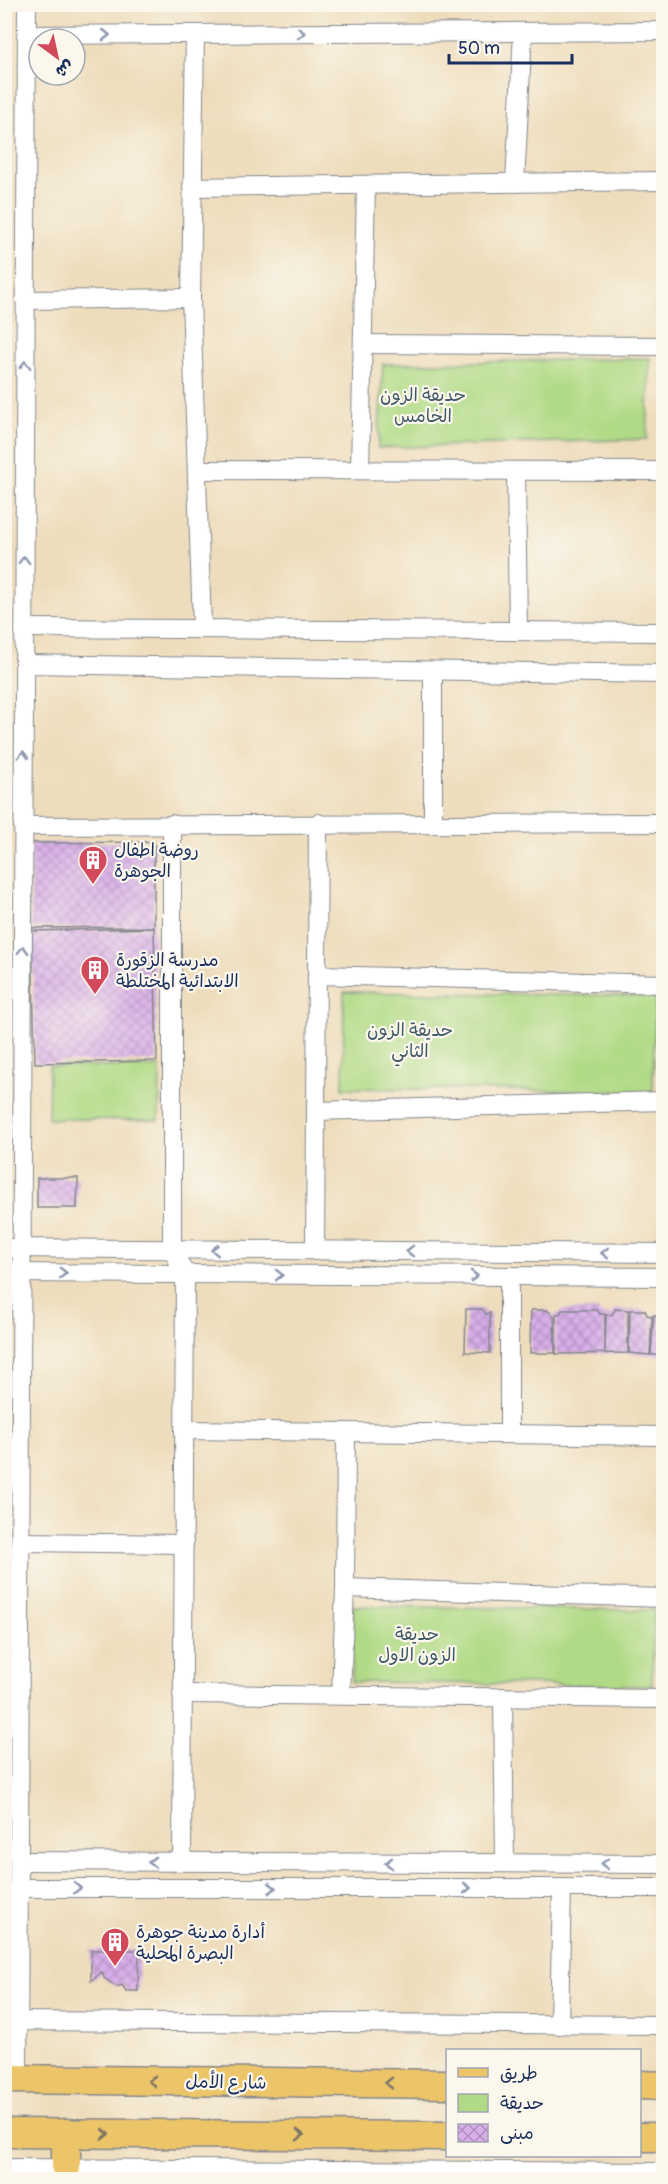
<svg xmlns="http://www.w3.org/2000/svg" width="668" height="2184" font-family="Pangolin,'Playpen Sans Arabic',sans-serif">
	<defs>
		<pattern id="building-cross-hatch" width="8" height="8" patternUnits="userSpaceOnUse" patternTransform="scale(1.5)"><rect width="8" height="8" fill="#d9aee9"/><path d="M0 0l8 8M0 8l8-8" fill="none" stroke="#af8ec0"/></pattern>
	</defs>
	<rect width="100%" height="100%" fill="#fbf7ec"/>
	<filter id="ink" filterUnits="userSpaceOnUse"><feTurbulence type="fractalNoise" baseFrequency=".0167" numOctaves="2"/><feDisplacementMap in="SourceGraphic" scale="12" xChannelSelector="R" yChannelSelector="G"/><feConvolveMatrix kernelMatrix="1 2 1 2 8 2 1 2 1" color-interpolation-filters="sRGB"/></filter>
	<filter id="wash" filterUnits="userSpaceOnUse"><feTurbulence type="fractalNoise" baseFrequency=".008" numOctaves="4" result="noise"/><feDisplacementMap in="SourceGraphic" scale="24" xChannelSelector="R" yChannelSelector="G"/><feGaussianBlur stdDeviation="1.35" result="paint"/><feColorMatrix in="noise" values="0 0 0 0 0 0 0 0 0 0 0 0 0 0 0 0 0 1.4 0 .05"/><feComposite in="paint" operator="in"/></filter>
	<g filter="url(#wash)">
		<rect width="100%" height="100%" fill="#eeddbc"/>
		<g fill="#b0da85" stroke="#668472" stroke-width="1.5">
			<path d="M650,358L647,439L378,448L383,364Z"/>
			<path d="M344,992L655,996L653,1092L343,1088Z"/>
			<path d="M49,1066L160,1067L159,1120L48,1119Z"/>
			<path d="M353,1606L654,1610L652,1686L352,1682Z"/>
		</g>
		<g id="blocks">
			<g fill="url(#building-cross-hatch)">
				<path d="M154,842V927L31,928V843Z"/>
				<path d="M154,928L157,1061L35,1063L32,931Z"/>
				<path d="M37,1178H78L77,1208H37Z"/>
				<path d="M664,1308V1355H651L654,1315L659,1316Z"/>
				<path d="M466,1309H482L486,1314L490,1313V1353L465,1352Z"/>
				<path d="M615,1309L628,1310V1353L556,1354V1314H560L562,1310H597L600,1314H605V1351L606,1315H612Z"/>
				<path d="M531,1310H547L554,1316L555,1353H530Z"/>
				<path d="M630,1310H645L647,1315L652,1316L650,1355L629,1353Z"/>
				<path d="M91,1950H139L138,1991H126L122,1985L117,1987L104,1978L102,1972L91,1981Z"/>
			</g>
		</g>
	</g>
	<g filter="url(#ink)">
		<use href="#blocks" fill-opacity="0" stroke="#84868d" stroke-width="1.5"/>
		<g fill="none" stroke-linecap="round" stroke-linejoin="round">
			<g stroke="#84868d" stroke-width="20">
				<g id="minor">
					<path d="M195,34L191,298L202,627"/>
					<path d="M26,35L664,31"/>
					<path d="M515,183L523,32"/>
					<path d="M192,187L664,181"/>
					<path d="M25,300L191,298"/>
					<path d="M363,344L664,346"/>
					<path d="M198,470L664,471"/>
					<path d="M360,470L366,185"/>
					<path d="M516,471L518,631"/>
					<path d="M24,628L664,632"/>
					<path d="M24,664L664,674"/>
					<path d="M433,671V823"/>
					<path d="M172,824V1249L185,1274L182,1862"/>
					<path d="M23,826L664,823"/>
					<path d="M317,975L664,984"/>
					<path d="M316,1111L664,1101"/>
					<path d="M4,1248L664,1253"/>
					<path d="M315,1251L318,823"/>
					<path d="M4,1273L664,1277"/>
					<path d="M509,1276V1434"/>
					<path d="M184,1430L664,1436"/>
					<path d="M20,1542L184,1544"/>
					<path d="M345,1588L664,1598"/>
					<path d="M182,1694L664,1699"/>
					<path d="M341,1695L345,1588L346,1432"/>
					<path d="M503,1697L505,1863"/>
					<path d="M19,1861L664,1864"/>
					<path d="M19,1888H664"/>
					<path d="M4,2021L664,2025"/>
					<path d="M559,2025L562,1888"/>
					<path d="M18,2080L27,4"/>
					<path d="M4,2168L664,2172"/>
				</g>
			</g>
			<g stroke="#84868d" stroke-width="31">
				<g id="primary">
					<path d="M4,2079L448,2084"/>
					<path d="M640,2085L664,2086"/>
					<path d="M4,2133L448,2136"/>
					<path d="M66,2133V2168"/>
					<path d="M640,2137H664"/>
				</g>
			</g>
			<use href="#minor" stroke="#fff" stroke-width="18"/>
			<use href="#primary" stroke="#edc569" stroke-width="28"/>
		</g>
		<defs><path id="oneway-chevron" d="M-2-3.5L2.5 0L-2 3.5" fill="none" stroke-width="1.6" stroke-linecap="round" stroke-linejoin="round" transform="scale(1.5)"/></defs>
		<g stroke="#8d97ae">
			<use href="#oneway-chevron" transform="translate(301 33)"/>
			<use href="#oneway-chevron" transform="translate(106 35)"/>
			<use href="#oneway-chevron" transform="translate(25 365) rotate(-90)"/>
			<use href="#oneway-chevron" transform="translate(24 560) rotate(-90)"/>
			<use href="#oneway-chevron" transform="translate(23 755) rotate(-90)"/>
			<use href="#oneway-chevron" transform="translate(23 950) rotate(-90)"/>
			<use href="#oneway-chevron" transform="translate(215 1250) rotate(-179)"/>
			<use href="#oneway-chevron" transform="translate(410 1251) rotate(-180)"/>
			<use href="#oneway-chevron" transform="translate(605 1253) rotate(-180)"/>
			<use href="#oneway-chevron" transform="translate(63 1273)"/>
			<use href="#oneway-chevron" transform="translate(279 1275)"/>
			<use href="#oneway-chevron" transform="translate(474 1276)"/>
			<use href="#oneway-chevron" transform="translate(152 1862) rotate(-180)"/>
			<use href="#oneway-chevron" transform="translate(389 1863) rotate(-180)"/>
			<use href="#oneway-chevron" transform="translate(605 1864) rotate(-180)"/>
			<use href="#oneway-chevron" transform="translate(77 1888)"/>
			<use href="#oneway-chevron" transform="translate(272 1888)"/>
			<use href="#oneway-chevron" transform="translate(467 1888)"/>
		</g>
		<g stroke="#797263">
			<use href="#oneway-chevron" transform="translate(152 2081) rotate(-179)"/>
			<use href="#oneway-chevron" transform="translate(389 2083) rotate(-179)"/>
			<use href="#oneway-chevron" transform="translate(105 2134) rotate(1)"/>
			<use href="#oneway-chevron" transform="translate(300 2135)"/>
		</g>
	</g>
	<defs>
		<g id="building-pin" transform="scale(1.5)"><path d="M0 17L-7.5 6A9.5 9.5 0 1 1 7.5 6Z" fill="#d1495b" stroke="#fbf7ec"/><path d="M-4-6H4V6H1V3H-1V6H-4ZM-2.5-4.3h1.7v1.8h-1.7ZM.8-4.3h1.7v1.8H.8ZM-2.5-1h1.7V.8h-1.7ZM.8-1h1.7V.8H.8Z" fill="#fff"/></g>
	</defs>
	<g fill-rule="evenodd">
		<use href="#building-pin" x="93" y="860"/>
		<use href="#building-pin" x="95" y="970"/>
		<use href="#building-pin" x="115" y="1942"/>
	</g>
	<g text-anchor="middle" stroke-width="4.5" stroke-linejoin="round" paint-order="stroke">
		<g font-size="18" fill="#405a68" stroke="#fbf7ec">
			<text x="423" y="401">حديقة الزون<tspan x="423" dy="21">الخامس</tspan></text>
			<text x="410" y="1036">حديقة الزون<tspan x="410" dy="21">الثاني</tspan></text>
			<text x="417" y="1640">حديقة<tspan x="417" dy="21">الزون الاول</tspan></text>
		</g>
		<g font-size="18" fill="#1b2f5e" stroke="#fbf7ec" text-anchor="start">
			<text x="114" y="856">روضة اطفال<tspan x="114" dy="21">الجوهرة</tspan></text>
			<text x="116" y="966">مدرسة الزقورة<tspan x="116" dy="21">الابتدائية المختلطة</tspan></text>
			<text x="136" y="1938">أدارة مدينة جوهرة<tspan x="136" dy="21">البصرة المحلية</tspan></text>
		</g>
		<g font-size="18" fill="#1b2f5e" stroke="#fbf7ec">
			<text transform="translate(226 2082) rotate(1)" y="6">شارع الأمل</text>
		</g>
	</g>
	<rect width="668" height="2184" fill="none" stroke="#fbf7ec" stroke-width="24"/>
	<rect x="446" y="2049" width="195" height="108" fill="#fbf7ec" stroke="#a1a7b3" stroke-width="1.5"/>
	<rect x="458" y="2068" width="30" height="9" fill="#edc569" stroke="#a1a7b3" stroke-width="1.5"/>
	<text x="500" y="2079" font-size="18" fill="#1b2f5e">طريق</text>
	<rect x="458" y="2094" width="30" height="18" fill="#b0da85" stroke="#a1a7b3" stroke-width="1.5"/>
	<text x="500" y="2109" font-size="18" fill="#1b2f5e">حديقة</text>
	<rect x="458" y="2124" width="30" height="18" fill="url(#building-cross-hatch)" stroke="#a1a7b3" stroke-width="1.5"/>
	<text x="500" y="2139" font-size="18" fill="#1b2f5e">مبنى</text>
	<g transform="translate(57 57) rotate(147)"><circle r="28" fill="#fbf7ec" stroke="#a1a7b3" stroke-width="1.5"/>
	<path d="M0-4.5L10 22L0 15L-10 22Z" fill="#d1495b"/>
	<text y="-9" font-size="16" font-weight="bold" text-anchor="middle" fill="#1b2f5e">ش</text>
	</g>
	<path d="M449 54v9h123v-9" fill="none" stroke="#1b2f5e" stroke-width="3"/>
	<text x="458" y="54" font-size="18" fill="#1b2f5e" stroke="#fbf7ec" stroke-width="4.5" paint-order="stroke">50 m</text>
</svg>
